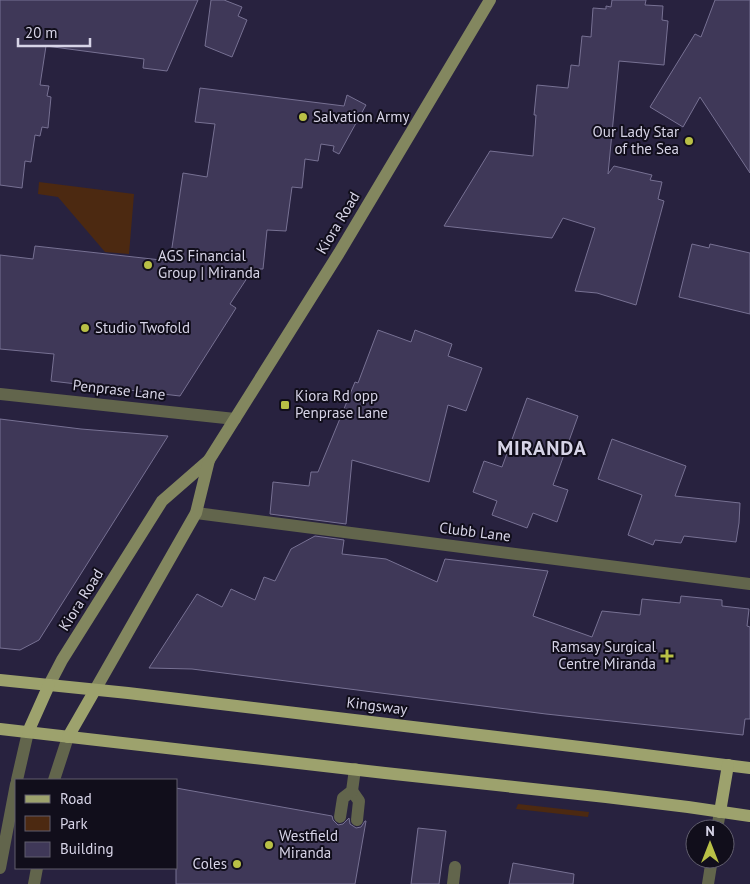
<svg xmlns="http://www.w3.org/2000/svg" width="750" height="884" font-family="'PT Sans',sans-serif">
	<rect width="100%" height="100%" fill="#28223f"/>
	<g fill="#4c2911">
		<path d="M39,182L134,194L129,254L105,252L58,197L38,194Z"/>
		<path d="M518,804L589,812L588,817L516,809Z"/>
	</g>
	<g fill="#3f3858" stroke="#777193">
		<path d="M0,0H198L167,71L143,68L144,59L46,46L40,85L49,86L47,96L51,97L48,128L42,127L40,136L35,135L31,162L25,161L22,188L0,185Z"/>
		<path d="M211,0H224L242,7L238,16L247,20L232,57L205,46Z"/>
		<path d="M612,0H646L645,5L663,6L662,20L668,21L664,65L619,61L608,174L614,166L652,175L650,180L662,182L658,199L664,201L636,305L597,293L575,291L595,228L563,218L552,238L444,226L490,151L533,156L536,115H534L537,85L568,88L571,65L579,66L582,36L591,37L593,8L606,9V6L611,7Z"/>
		<path d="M715,0H750V173L700,97L683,127L650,107L695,34L701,37Z"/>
		<path d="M200,88L344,106L347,95L366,105L339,154L333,151L334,146L321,144L318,161L305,159L302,188L292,187L286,231L267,230L263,269H253L230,304L236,308L180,396L51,381L54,354L0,349V255L33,259L35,246L170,261L183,173L207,177L215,124L195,122Z"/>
		<path d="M692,244L709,248L710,244L750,253V314L679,297Z"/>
		<path d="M378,330L411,342L415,330L452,344L448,356L482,368L466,411L448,405L429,482L352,460L346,524L270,514L273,482L309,486L311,472H318L355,382L358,383Z"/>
		<path d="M527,398L578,416L553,485L568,490L557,522L533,513L527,528L492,515L497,501L473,492L484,461L502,467Z"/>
		<path d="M0,419L81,429L168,436L39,640L20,650L0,648Z"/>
		<path d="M612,439L686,466L675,496L740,503L739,523L736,542L684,536L681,543L655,540L653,545L628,535L642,495L598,479Z"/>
		<path d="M315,536L344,540L342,554L386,559L437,582L445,559L548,571L533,616L592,637L602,611L640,615L642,599L680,603L681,596L722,600V606L749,609L747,626L750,627V719H745L743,735L546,714L192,669L149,668L197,594L222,607L231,589L255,600L264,577L275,581L291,549Z"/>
		<path d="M176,788L332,816L333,820L338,825L343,824L349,818L350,824L356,828L361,827L365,821H366L355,884H176Z"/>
		<path d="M418,828L446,831L439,884H411Z"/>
		<path d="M513,863L574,874L573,884H509Z"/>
	</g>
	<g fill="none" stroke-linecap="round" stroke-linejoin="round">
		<g stroke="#62654c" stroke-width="12">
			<path d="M196,513L750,584"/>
			<path d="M352,791L359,801L357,820"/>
			<path d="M340,817L343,798L352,791L355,769"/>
			<path d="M453,884L455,867"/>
		</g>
		<g stroke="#62654c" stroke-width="12">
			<path d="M0,394L235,419"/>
			<path d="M717,829L720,812"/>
			<path d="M708,884L712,859"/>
		</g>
		<g stroke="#62654c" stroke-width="12">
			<path d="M17,780L28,732"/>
			<path d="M54,780L68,737"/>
			<path d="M0,868L16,784"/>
			<path d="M34,884L37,868"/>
		</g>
		<g stroke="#83875f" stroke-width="12">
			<path d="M49,685L62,660L162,501L209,460L339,253L490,0"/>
			<path d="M95,690L196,513L209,460"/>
		</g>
		<g stroke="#9da26d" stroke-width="12">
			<path d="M0,680L128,693L605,750L750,768"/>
			<path d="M0,729L385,773L606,797L688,807L750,816"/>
			<path d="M28,732L49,685"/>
			<path d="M68,737L95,690"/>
			<path d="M720,812L728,765"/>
		</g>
	</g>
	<g fill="#b9c046" stroke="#110e1b" stroke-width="2">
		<circle cx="303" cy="117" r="5"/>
		<circle cx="689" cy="141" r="5"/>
		<circle cx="148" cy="265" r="5"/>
		<circle cx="85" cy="328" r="5"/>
		<rect x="280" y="400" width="10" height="10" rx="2.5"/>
		<path d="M664.5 648.5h5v5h5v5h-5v5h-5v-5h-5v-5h5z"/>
		<circle cx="269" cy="845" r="5"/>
		<circle cx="237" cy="864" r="5"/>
	</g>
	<g text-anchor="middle" stroke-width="4" stroke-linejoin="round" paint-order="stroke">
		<g font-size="15" fill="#d7d4e7" stroke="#110e1b" text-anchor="start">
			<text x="313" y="122">Salvation Army</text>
			<text x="679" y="137" text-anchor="end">Our Lady Star<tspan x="679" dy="17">of the Sea</tspan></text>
			<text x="158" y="261">AGS Financial<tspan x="158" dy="17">Group | Miranda</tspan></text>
			<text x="95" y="333">Studio Twofold</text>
			<text x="295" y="401">Kiora Rd opp<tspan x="295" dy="17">Penprase Lane</tspan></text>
			<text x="656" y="652" text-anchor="end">Ramsay Surgical<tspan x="656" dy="17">Centre Miranda</tspan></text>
			<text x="279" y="841">Westfield<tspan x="279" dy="17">Miranda</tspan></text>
			<text x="227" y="869" text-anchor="end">Coles</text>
		</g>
		<g font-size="15" fill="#d7d4e7" stroke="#110e1b">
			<text transform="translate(338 223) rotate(-59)" y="5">Kiora Road</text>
			<text transform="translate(119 390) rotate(6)" y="5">Penprase Lane</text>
			<text transform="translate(475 532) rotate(7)" y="5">Clubb Lane</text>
			<text transform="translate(81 600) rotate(-58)" y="5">Kiora Road</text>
			<text transform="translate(377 706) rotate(7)" y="5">Kingsway</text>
		</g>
		<g font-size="20" font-weight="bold" letter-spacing="1" fill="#d7d4e7" stroke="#110e1b">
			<text x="542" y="455">MIRANDA</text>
		</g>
	</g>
	<rect x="15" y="779" width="162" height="90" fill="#110e1b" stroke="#605d6d"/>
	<rect x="25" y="795" width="25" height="8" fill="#9da26d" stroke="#605d6d"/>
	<text x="60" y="804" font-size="15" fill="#d7d4e7">Road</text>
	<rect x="25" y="816" width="25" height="15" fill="#4c2911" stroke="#605d6d"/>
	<text x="60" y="829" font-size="15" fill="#d7d4e7">Park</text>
	<rect x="25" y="842" width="25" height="15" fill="#3f3858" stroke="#605d6d"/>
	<text x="60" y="854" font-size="15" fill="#d7d4e7">Building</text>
	<g transform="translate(710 844)"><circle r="24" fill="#110e1b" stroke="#605d6d"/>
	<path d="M0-4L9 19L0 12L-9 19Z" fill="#b9c046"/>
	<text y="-8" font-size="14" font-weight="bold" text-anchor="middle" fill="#d7d4e7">N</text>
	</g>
	<path d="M18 38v8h72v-8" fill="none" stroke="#d7d4e7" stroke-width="2.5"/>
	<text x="25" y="38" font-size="15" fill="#d7d4e7" stroke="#110e1b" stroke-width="4" paint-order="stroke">20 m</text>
</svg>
